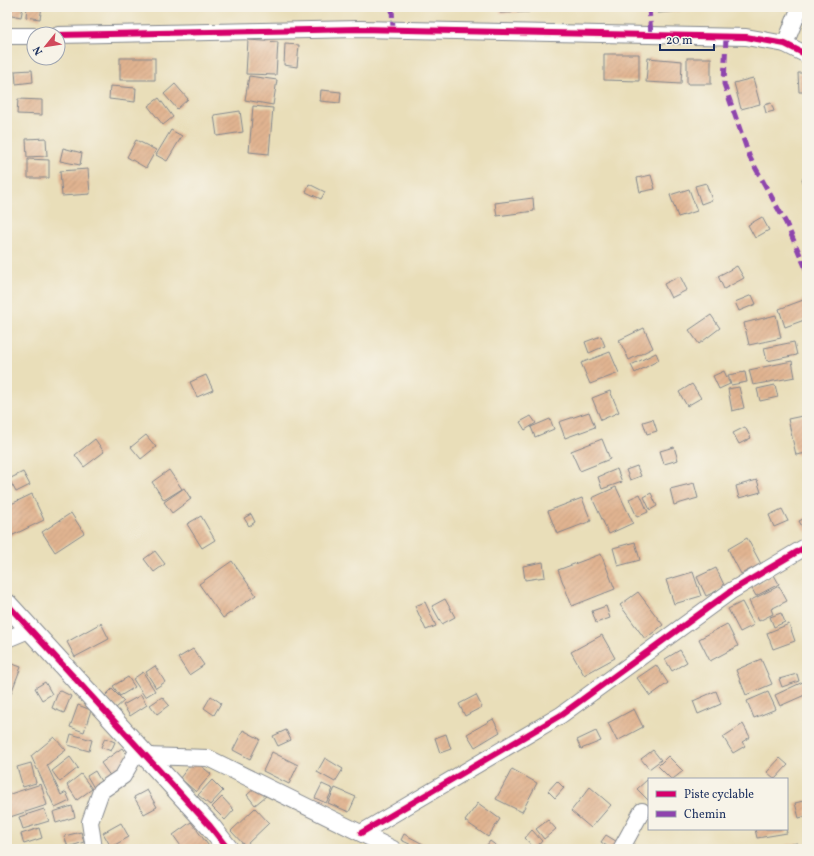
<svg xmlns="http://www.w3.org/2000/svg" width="814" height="856" font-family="Vollkorn,serif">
	<defs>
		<pattern id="building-hatch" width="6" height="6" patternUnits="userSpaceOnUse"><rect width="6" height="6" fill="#e1b491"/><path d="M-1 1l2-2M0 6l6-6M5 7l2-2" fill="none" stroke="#c09b7f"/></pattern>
	</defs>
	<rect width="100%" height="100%" fill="#f7f3e8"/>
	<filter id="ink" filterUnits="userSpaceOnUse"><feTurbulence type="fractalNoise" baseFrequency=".025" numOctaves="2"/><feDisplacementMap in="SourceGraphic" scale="8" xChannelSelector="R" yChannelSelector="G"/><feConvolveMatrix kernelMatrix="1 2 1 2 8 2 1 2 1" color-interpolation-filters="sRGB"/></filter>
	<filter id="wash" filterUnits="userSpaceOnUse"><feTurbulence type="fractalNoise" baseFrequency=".012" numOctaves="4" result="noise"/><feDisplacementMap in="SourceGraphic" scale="16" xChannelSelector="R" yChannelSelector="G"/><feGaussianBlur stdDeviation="0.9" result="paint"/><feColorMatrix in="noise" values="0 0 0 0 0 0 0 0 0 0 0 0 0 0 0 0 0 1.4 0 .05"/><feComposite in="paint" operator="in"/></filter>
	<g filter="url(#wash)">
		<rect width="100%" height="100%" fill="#e9deb9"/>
		<g id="blocks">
			<g fill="url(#building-hatch)">
				<path d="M9,7H23L21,17L7,14Z"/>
				<path d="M27,7H42L40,19L26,17Z"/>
				<path d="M500,7H529V12L500,13Z"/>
				<path d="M658,7H680L681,11L658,13Z"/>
				<path d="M248,40L278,42L276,75L246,74Z"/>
				<path d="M285,44L299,45L297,67L284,65Z"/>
				<path d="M604,54H639V81L604,80Z"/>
				<rect x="120" y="58" width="35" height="22"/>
				<path d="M648,58L682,61L681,84L646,82Z"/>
				<rect x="687" y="58" width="24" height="26"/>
				<path d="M32,70L33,82L16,84L15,71Z"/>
				<path d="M798,73H807V92H799Z"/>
				<path d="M249,76L277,80L273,105L245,100Z"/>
				<path d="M753,78L760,104L741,109L734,83Z"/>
				<path d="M175,84L188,99L177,109L164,94Z"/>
				<path d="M110,86L136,88L135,102L109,99Z"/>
				<path d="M321,90L341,92L340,103L320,101Z"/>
				<path d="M159,98L173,117L163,125L148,106Z"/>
				<path d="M18,99L42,100V115L17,114Z"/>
				<path d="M771,103L774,111L766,113L764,105Z"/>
				<path d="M253,106L273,108L269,154L249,152Z"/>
				<path d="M240,111L243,132L217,136L214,115Z"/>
				<path d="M171,130L182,136L167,161L156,155Z"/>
				<path d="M46,138L47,156L27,157L26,139Z"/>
				<path d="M136,140L156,150L146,168L127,157Z"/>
				<path d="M63,148L82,153L80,165L60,161Z"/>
				<path d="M28,159L49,160V178H28Z"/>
				<path d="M88,169L90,194L62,196L60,171Z"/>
				<path d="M651,175L655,189L640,192L637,178Z"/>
				<path d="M807,177V193L802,179Z"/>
				<path d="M706,183L712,200L701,204L695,186Z"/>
				<path d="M309,184L325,192L321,199L306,192Z"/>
				<path d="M689,189L697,211L678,217L670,195Z"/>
				<path d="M533,198L534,211L497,216L495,203Z"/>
				<path d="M762,217L769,230L755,238L748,225Z"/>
				<path d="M737,266L744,278L724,289L718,276Z"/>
				<path d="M680,276L687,290L671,298L664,284Z"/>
				<path d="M752,295L756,304L739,311L735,302Z"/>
				<path d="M806,299L807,319L785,327L779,309Z"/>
				<path d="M711,315L720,328L699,344L689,330Z"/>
				<path d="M776,315L781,338L749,345L744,323Z"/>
				<path d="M644,328L653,348L629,360L619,340Z"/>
				<path d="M601,336L605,346L589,353L585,342Z"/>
				<path d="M794,342L797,355L767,361L764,348Z"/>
				<path d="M610,352L619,373L590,384L581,363Z"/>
				<path d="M656,353L659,360L635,373L631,365Z"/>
				<path d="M792,361L795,377L753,385L749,370Z"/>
				<path d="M724,371L730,384L719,389L713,376Z"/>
				<path d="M745,372L747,382L731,385L728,375Z"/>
				<path d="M206,375L213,390L197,397L190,382Z"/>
				<path d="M692,384L701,398L687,406L679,392Z"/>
				<path d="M775,385L778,397L760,401L757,389Z"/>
				<path d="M739,387L744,408L732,411L728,389Z"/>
				<path d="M610,391L619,412L601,420L592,398Z"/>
				<path d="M589,412L595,427L565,438L559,422Z"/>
				<path d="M807,415V453L796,455L788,419Z"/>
				<path d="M531,416L536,423L525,430L520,422Z"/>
				<path d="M550,419L554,429L535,437L531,427Z"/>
				<path d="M653,419L657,431L647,434L643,422Z"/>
				<path d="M745,427L751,438L739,444L733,433Z"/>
				<path d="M146,435L156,447L141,459L131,447Z"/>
				<path d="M95,439L104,452L84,467L75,455Z"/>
				<path d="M602,439L610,459L580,471L571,451Z"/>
				<path d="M674,447L678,460L664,464L660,451Z"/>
				<path d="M637,466L641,476L630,480L626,470Z"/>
				<path d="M617,469L622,482L602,489L598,477Z"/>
				<path d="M169,470L182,489L164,500L152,482Z"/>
				<path d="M23,472L30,485L16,492L9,479Z"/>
				<path d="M757,480L761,492L739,498L736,486Z"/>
				<path d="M694,483L698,498L674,505L670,489Z"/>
				<path d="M616,487L633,523L609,534L592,498Z"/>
				<path d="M184,488L191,499L172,513L164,502Z"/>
				<path d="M651,493L657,506L650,510L644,497Z"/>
				<path d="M32,494L44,520L7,538V506Z"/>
				<path d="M640,494L648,512L637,517L629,499Z"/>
				<path d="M582,498L591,521L557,534L548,511Z"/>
				<path d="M782,509L788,521L774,527L769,515Z"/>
				<path d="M71,513L84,533L55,552L42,532Z"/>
				<path d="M251,514L255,522L249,526L244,518Z"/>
				<path d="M201,516L215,540L202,548L187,524Z"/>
				<path d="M807,517V531L805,532L799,521Z"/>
				<path d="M747,538L761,564L741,574L728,549Z"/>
				<path d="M635,542L640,560L618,566L613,548Z"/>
				<path d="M155,551L165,564L154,572L144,559Z"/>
				<path d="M601,554L615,589L572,606L558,570Z"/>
				<path d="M232,561L256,595L223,618L199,584Z"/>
				<path d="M543,562L545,577L525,580L523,566Z"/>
				<path d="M716,568L725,587L706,596L697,577Z"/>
				<path d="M693,572L701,596L674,604L666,580Z"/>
				<path d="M774,575L779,584L756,596L751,587Z"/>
				<path d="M779,586L787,601L771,609L773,614L759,621L749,601Z"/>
				<path d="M638,592L663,625L645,639L620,605Z"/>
				<path d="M445,599L455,617L442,624L432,606Z"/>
				<path d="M425,602L436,626L426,630L415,606Z"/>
				<path d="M742,602L754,625L740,632L728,609Z"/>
				<path d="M606,606L610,618L596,623L592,611Z"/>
				<path d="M781,613L785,622L774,627L770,617Z"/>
				<path d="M101,623L109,639L75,657L67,642Z"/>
				<path d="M727,624L738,646L710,661L699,639Z"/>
				<path d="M789,624L795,641L773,649L767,633Z"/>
				<path d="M602,635L615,658L584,675L571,652Z"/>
				<path d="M193,649L204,665L189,675L178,658Z"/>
				<path d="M680,650L687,662L672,671L665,659Z"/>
				<path d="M761,659L772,684L746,695L736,670Z"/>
				<path d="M7,662L21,667L10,696L7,695Z"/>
				<path d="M656,665L668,683L650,696L637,678Z"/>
				<path d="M155,666L165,682L156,688L146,672Z"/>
				<path d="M143,672L155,691L145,697L133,679Z"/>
				<path d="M797,674L799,681L782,687L779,679Z"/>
				<path d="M128,677L135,687L120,696L113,686Z"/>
				<path d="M805,681L807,694L780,706L775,695Z"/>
				<path d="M45,682L52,694L42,700L35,688Z"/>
				<path d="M112,689L124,701L116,708L105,696Z"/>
				<path d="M59,690L71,696L64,713L52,708Z"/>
				<path d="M716,691L721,704L698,714L693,701Z"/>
				<path d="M768,692L776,709L754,718L747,701Z"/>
				<path d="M141,695L147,705L130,716L123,705Z"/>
				<path d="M476,695L482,707L465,716L459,704Z"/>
				<path d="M211,696L221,703L214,715L204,708Z"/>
				<path d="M162,697L169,705L157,714L150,705Z"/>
				<path d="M78,705L91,710L84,732L70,727Z"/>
				<path d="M634,709L643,727L617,741L608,723Z"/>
				<path d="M493,719L500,732L475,747L467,734Z"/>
				<path d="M743,724L750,737L742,742L745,746L733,753L723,737Z"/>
				<path d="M243,730L260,739L250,759L233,750Z"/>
				<path d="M286,730L291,740L278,746L273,736Z"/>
				<path d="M596,731L601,741L581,749L577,740Z"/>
				<path d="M71,734L92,740L89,751L68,745Z"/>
				<path d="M446,734L451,749L440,753L435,738Z"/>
				<path d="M54,737L66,750L47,765L61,795L66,792L70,801L55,808L31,756Z"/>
				<path d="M105,738L115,742L111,751L101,747Z"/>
				<path d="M122,748L132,762L111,777L101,763Z"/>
				<path d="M653,750L661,760L649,769L641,759Z"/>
				<path d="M272,752L298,765L289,784L263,771Z"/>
				<path d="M668,756L683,771L673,779H671L658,766Z"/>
				<path d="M70,757L78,768L60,782L52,771Z"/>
				<path d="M325,758L343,769L335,782L317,772Z"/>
				<path d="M780,758L788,765L775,779L767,772Z"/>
				<path d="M194,760L211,774L196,792L180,778Z"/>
				<path d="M31,763L36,783L23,787L17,767Z"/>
				<path d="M512,769L537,783L522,812L496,799Z"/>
				<path d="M95,771L102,783L94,788L87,776Z"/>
				<path d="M81,774L92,789L77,800L67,785Z"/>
				<path d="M212,780L223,791L210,805L198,795Z"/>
				<path d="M647,780L649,782V801L637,789Z"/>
				<path d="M557,781L564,788L555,798L548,791Z"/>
				<path d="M41,784L47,805L7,818V795Z"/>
				<path d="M322,784L333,789L326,803L315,798Z"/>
				<path d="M257,786L266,796L255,805L247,795Z"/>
				<path d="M590,787L611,805L591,828L571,811Z"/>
				<path d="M335,788L356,797L349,812L328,803Z"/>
				<path d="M147,790L157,807L144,814L134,797Z"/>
				<path d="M222,797L234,810L225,820L212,807Z"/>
				<path d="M807,800V816L799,818L795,803Z"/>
				<path d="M478,803L500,819L488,837L465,821Z"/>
				<path d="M72,806L75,817L56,823L53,812Z"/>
				<path d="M255,808L269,823L245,846L231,831Z"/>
				<path d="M44,809L49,821L23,829L19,817Z"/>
				<path d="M548,820L556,829L544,839L536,829Z"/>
				<path d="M191,822L211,849H183L173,835Z"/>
				<path d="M121,823L129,837L111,847L103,833Z"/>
				<path d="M39,828L42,838L24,844L21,834Z"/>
				<path d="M755,829H786L787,833L757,838Z"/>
				<path d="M532,830L542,841L535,849L525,838Z"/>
				<path d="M81,832L84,842L68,847L64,836Z"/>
				<path d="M404,834L423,844L420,849L401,840Z"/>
				<path d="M606,835L619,843L615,849H611L601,842Z"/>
				<path d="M490,841L498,847L496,849H484Z"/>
				<path d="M797,843L798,849H784L783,846Z"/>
			</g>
		</g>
	</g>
	<g filter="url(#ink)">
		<use href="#blocks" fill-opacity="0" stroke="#82868c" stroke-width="1"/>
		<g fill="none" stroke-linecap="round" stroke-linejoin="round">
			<g stroke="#82868c" stroke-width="18">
				<g id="minor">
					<path d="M58,35L360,29L746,37L785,44L807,55"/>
					<path d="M7,36H34"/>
					<path d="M785,44L800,7"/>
					<path d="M7,639L31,629"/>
					<path d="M146,756L208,758L393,849"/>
					<path d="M361,833L561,715L731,591L807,546"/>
					<path d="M94,849L90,822L101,791L123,776L139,748"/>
					<path d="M621,849L642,811"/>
				</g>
			</g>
			<g stroke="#82868c" stroke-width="22">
				<path id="tertiary" d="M7,604L210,826L228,849"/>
			</g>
			<use href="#minor" stroke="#fff" stroke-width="16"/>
			<use href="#tertiary" stroke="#fff" stroke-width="20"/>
			<g stroke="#8e44ad" stroke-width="5" stroke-dasharray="10 5" stroke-linecap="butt">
				<path d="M392,7L393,30"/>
				<path d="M649,7L651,36"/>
				<path d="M726,37L724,84L750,158L786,223L807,271"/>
			</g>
			<g stroke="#f7f3e8" stroke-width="8">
				<g id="cycleway">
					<path d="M58,35L360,29L746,37L785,44L807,55"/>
					<path d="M7,604L210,826L228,849"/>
					<path d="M361,833L561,715L731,591L807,546"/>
				</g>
			</g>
			<use href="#cycleway" stroke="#d6006c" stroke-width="6"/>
		</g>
	</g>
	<rect width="814" height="856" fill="none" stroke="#f7f3e8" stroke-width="24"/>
	<rect x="648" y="778" width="140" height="52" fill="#f7f3e8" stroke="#9fa5b1"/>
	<rect x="656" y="791" width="20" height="6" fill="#d6006c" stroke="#9fa5b1"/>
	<text x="684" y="798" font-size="12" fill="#1b2f5e">Piste cyclable</text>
	<rect x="656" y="811" width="20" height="6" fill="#8e44ad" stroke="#9fa5b1"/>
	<text x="684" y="818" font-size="12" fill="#1b2f5e">Chemin</text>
	<g transform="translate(46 46) rotate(240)"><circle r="19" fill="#f7f3e8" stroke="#9fa5b1"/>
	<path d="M0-3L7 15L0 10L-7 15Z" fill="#d1495b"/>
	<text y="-6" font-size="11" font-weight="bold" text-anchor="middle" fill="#1b2f5e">N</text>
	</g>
	<path d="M660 44v6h54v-6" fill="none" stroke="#1b2f5e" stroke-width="2"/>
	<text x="666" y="44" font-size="12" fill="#1b2f5e" stroke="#f7f3e8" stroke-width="3" paint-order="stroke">20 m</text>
</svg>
